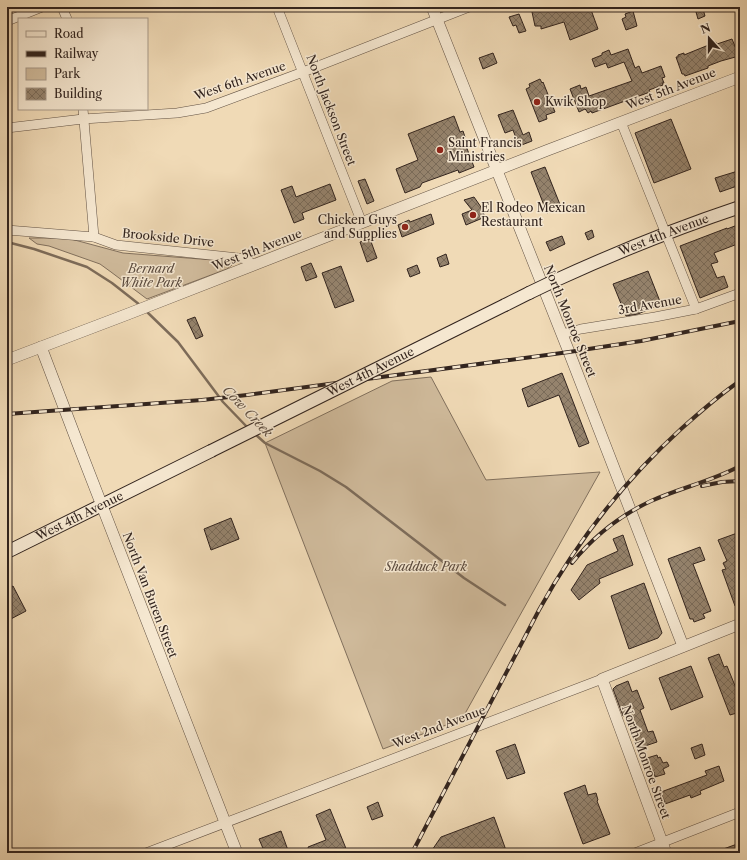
<svg xmlns="http://www.w3.org/2000/svg" width="747" height="860" font-family="'Libre Caslon Text',serif">
	<defs>
		<pattern id="building-cross-hatch" width="8" height="8" patternUnits="userSpaceOnUse"><rect width="8" height="8" fill="#95836d"/><path d="M0 0l8 8M0 8l8-8" fill="none" stroke="#7a6b59"/></pattern>
	</defs>
	<rect width="100%" height="100%" fill="#f0dab6"/>
	<filter id="stains"><feTurbulence type="fractalNoise" baseFrequency=".005" numOctaves="4"/><feColorMatrix values="0 0 0 0 .2 0 0 0 0 .09 0 0 0 0 .02 0 0 0 .5 -.17"/></filter>
	<radialGradient id="worn" r=".72"><stop offset=".6" stop-color="#630" stop-opacity="0"/><stop offset="1" stop-color="#630" stop-opacity=".3"/></radialGradient>
	<g fill="#d0bb9c" stroke="#81705d">
		<path d="M29,238H60L71,239L123,253L226,261L231,263L232,265L227,269L147,299L111,272L100,264L49,246L37,244Z"/>
		<path d="M431,377L486,480L600,472L462,719L383,749L265,443L392,381Z"/>
	</g>
	<g fill="none" stroke-linecap="round" stroke-linejoin="round">
		<g stroke="#7d6c5a" stroke-width="2.5">
			<path d="M7,242L34,249L87,267L112,283L140,305"/>
			<path d="M145,310L178,342L223,402L248,428"/>
			<path d="M255,434L265,443L320,471L346,487L464,578L505,605"/>
		</g>
	</g>
	<g fill="url(#building-cross-hatch)" stroke="#32241e">
		<path d="M540,7H590L598,29L570,40L564,22L541,29V26H535L532,12V9Z"/>
		<path d="M703,9L705,16L698,19L696,12Z"/>
		<path d="M633,11L637,26L626,30L622,19L626,17L625,14Z"/>
		<path d="M519,14L526,31L519,33L516,25L513,26L509,17Z"/>
		<path d="M732,39L739,56L721,61L708,66V68L685,76L684,74H682L676,57H678V55L684,53V55L716,42L717,44Z"/>
		<path d="M628,49L635,68L639,66L642,73L661,66L665,77L662,78L664,83H662L663,85L649,90L650,92L592,113L591,111L588,113L586,110L585,109L579,112L570,89L580,85L581,89L586,87L589,96L632,81L624,62L608,68L606,63L595,67L592,59L602,55V53L609,50L611,55Z"/>
		<path d="M493,53L497,63L483,69L479,58Z"/>
		<path d="M540,79L542,83L543,82L555,112L546,115L547,119L539,122L526,89L530,87L529,84Z"/>
		<path d="M513,110L523,135L529,132L532,141L519,146L513,130L505,133L498,115Z"/>
		<path d="M454,116L460,132L463,131L465,137L463,138L474,167L459,173L458,170L422,183L420,187L405,193L396,169L418,160L408,134Z"/>
		<path d="M671,119L691,169L654,183L635,133Z"/>
		<path d="M545,167L561,207L547,213L531,172Z"/>
		<path d="M738,171L740,178V185L720,192L715,178Z"/>
		<path d="M365,179L374,201L367,204L358,181Z"/>
		<path d="M330,184L336,200L302,213L304,219L294,223L281,190L292,186L296,197Z"/>
		<path d="M474,197L481,207L485,217L466,225L462,214L472,210L464,200Z"/>
		<path d="M431,214L434,224L402,237L398,225L409,220L410,222Z"/>
		<path d="M740,224V243L714,253L718,262L711,264L717,278L724,276L728,287L700,298L680,246L727,228V229Z"/>
		<path d="M592,230L594,237L588,240L585,233Z"/>
		<path d="M562,236L565,244L550,251L546,242Z"/>
		<path d="M370,239L377,258L367,262L360,242Z"/>
		<path d="M446,254L449,264L440,267L437,258Z"/>
		<path d="M311,263L317,277L306,281L301,267Z"/>
		<path d="M417,265L420,273L410,277L407,269Z"/>
		<path d="M341,266L354,301L335,308L322,273Z"/>
		<path d="M648,271L661,304L638,314L626,316L613,284Z"/>
		<path d="M195,317L203,336L196,339L187,320Z"/>
		<path d="M562,373L589,443L579,447L559,395L528,407L522,389Z"/>
		<path d="M231,518L239,539L211,550L204,529Z"/>
		<path d="M740,532V604L735,606L722,570L726,569L723,563L727,561L718,540Z"/>
		<path d="M623,535L633,565L599,579L600,583L579,600L571,590L587,565L618,551L613,539Z"/>
		<path d="M700,547L705,560L693,564L711,611L703,614L705,618L694,622L693,619H690L668,559Z"/>
		<path d="M644,583L662,633L658,638L629,649L611,596Z"/>
		<path d="M13,586L26,611L7,621V589Z"/>
		<path d="M719,654L724,667L727,666L740,698V712L730,715L708,658Z"/>
		<path d="M691,666L703,697L671,710L659,678Z"/>
		<path d="M628,681L632,692L637,690L644,708L640,710L648,732L653,731L657,742L639,748L626,715L623,716L613,689L616,686Z"/>
		<path d="M515,744L525,773L507,779L496,751Z"/>
		<path d="M702,744L705,755L695,759L691,748Z"/>
		<path d="M657,755L658,758L660,757L663,763L667,762L669,766L663,769L665,774L655,777L654,772L651,773L648,767H650L647,758Z"/>
		<path d="M719,766L724,781L700,791L701,794L691,798L690,795L665,804L661,792L707,775L705,771Z"/>
		<path d="M585,785L588,795L596,793L598,800L597,801L610,834L583,844L564,793Z"/>
		<path d="M378,802L383,816L372,820L367,807Z"/>
		<path d="M330,809L347,851L343,853H310L308,847L326,840L316,815Z"/>
		<path d="M494,817L507,853H430L441,837Z"/>
		<path d="M281,831L289,853H265L259,839Z"/>
		<path d="M740,843V853H715V852Z"/>
	</g>
	<g fill="none" stroke-linecap="round" stroke-linejoin="round">
		<g stroke="#625244" stroke-width="10">
			<g id="minor">
				<path d="M62,7L67,19"/>
				<path d="M277,7L362,223"/>
				<path d="M7,21L42,7"/>
				<path d="M83,109L94,237"/>
				<path d="M621,122L696,309"/>
				<path d="M7,128L83,119L177,113L206,108L303,72L469,7"/>
				<path d="M7,230L94,237L116,245L248,259L251,266"/>
				<path d="M562,334L581,329L655,317L696,309L740,293"/>
				<path d="M146,853L602,679"/>
				<path d="M635,853L740,812"/>
			</g>
		</g>
		<g stroke="#625244" stroke-width="12">
			<g id="tertiary">
				<path d="M432,7L569,352L683,646"/>
				<path d="M41,347C105,516 171,684 237,853"/>
				<path d="M7,360L128,314L548,150L740,77"/>
				<path d="M666,853L602,679L740,624"/>
			</g>
		</g>
		<g stroke="#32241e" stroke-width="14">
			<g id="secondary">
				<path id="s1" d="M554,281C615,253 677,228 740,207"/>
				<path d="M505,305L529,293"/>
				<path id="s2" d="M7,552L211,451"/>
			</g>
		</g>
		<use href="#minor" stroke="#f5e7d0" stroke-width="9"/>
		<use href="#tertiary" stroke="#f5e7d0" stroke-width="11"/>
		<use href="#secondary" stroke="#f5e7d0" stroke-width="12"/>
		<g stroke="#32241e" stroke-width="4">
			<g id="rail">
				<path d="M7,414L202,400L247,395L569,352L641,341L740,321"/>
				<path d="M702,486L722,482L740,481"/>
				<path d="M572,563C593,537 621,515 651,501C680,488 712,481 740,466"/>
				<path d="M412,853L539,610C577,541 623,482 681,429C700,412 719,395 740,381"/>
			</g>
		</g>
		<use href="#rail" stroke="#f5e7d0" stroke-width="2.5" stroke-dasharray="8" stroke-linecap="butt"/>
		<g stroke="#32241e" stroke-width="14" stroke-linecap="butt">
			<g id="secondary-bridge">
				<path d="M529,293L554,281"/>
				<path id="s3" d="M211,451L505,305"/>
			</g>
		</g>
		<use href="#secondary-bridge" stroke="#f5e7d0" stroke-width="12"/>
	</g>
	<g fill="#8f2418" stroke="#f5e7d0" stroke-width="1.5">
		<circle cx="537" cy="102" r="4"/>
		<circle cx="440" cy="150" r="4"/>
		<circle cx="473" cy="215" r="4"/>
		<circle cx="405" cy="227" r="4"/>
	</g>
	<g text-anchor="middle" stroke-width="3" stroke-linejoin="round" paint-order="stroke">
		<g font-size="12" fill="#32241e" stroke="#f5e7d0">
			<text transform="translate(240 81) rotate(-19)" y="4">West 6th Avenue</text>
			<text transform="translate(671 89) rotate(-21)" y="4">West 5th Avenue</text>
			<text transform="translate(331 110) rotate(69)" y="4">North Jackson Street</text>
			<text dy="4" stroke="none"><textPath href="#s1" startOffset="119">West 4th Avenue</textPath></text>
			<text transform="translate(168 238) rotate(6)" y="4">Brookside Drive</text>
			<text transform="translate(257 250) rotate(-21)" y="4">West 5th Avenue</text>
			<text transform="translate(650 305) rotate(-10)" y="4">3rd Avenue</text>
			<text transform="translate(570 321) rotate(68)" y="4">North Monroe Street</text>
			<text dy="4" stroke="none"><textPath href="#s3" startOffset="178">West 4th Avenue</textPath></text>
			<text dy="4" stroke="none"><textPath href="#s2" startOffset="81">West 4th Avenue</textPath></text>
			<text transform="translate(150 595) rotate(69)" y="4">North Van Buren Street</text>
			<text transform="translate(439 727) rotate(-21)" y="4">West 2nd Avenue</text>
			<text transform="translate(646 762) rotate(70)" y="4">North Monroe Street</text>
		</g>
		<g font-size="12" fill="#32241e" stroke="#f5e7d0" text-anchor="start">
			<text x="545" y="106">Kwik Shop</text>
			<text x="448" y="147">Saint Francis<tspan x="448" dy="14">Ministries</tspan></text>
			<text x="481" y="212">El Rodeo Mexican<tspan x="481" dy="14">Restaurant</tspan></text>
			<text x="397" y="224" text-anchor="end">Chicken Guys<tspan x="397" dy="14">and Supplies</tspan></text>
		</g>
		<g font-size="12" font-style="italic" fill="#5a4a3e" stroke="#f5e7d0">
			<text x="151" y="273">Bernard<tspan x="151" dy="14">White Park</tspan></text>
			<text x="426" y="571">Shadduck Park</text>
		</g>
		<g font-size="13" font-style="italic" fill="#5e4e41" stroke="#f5e7d0">
			<text transform="translate(248 411) rotate(46)" y="5">Cow Creek</text>
		</g>
	</g>
	<rect width="747" height="860" fill="none" stroke="#f0dab6" stroke-width="24"/>
	<rect x="8" y="8" width="731" height="844" fill="none" stroke="#32241e" stroke-width="2"/>
	<rect x="12" y="12" width="723" height="836" fill="none" stroke="#32241e"/>
	<rect x="18" y="18" width="130" height="92" fill="#f5e7d0" stroke="#a79989"/>
	<rect x="26" y="31" width="20" height="6" fill="#f5e7d0" stroke="#a79989"/>
	<text x="54" y="38" font-size="12" fill="#32241e">Road</text>
	<rect x="26" y="51" width="20" height="6" fill="#32241e" stroke="#a79989"/>
	<text x="54" y="58" font-size="12" fill="#32241e">Railway</text>
	<rect x="26" y="68" width="20" height="12" fill="#d0bb9c" stroke="#a79989"/>
	<text x="54" y="78" font-size="12" fill="#32241e">Park</text>
	<rect x="26" y="88" width="20" height="12" fill="url(#building-cross-hatch)" stroke="#a79989"/>
	<text x="54" y="98" font-size="12" fill="#32241e">Building</text>
	<g transform="translate(709 38) rotate(339)" stroke="#f5e7d0" stroke-width="3" paint-order="stroke">
	<path d="M0-3L7 15L0 10L-7 15Z" fill="#32241e"/>
	<text y="-6" font-size="11" font-weight="bold" text-anchor="middle" fill="#32241e">N</text>
	</g>
	<rect width="100%" height="100%" filter="url(#stains)"/>
	<rect width="100%" height="100%" fill="url(#worn)"/>
</svg>
